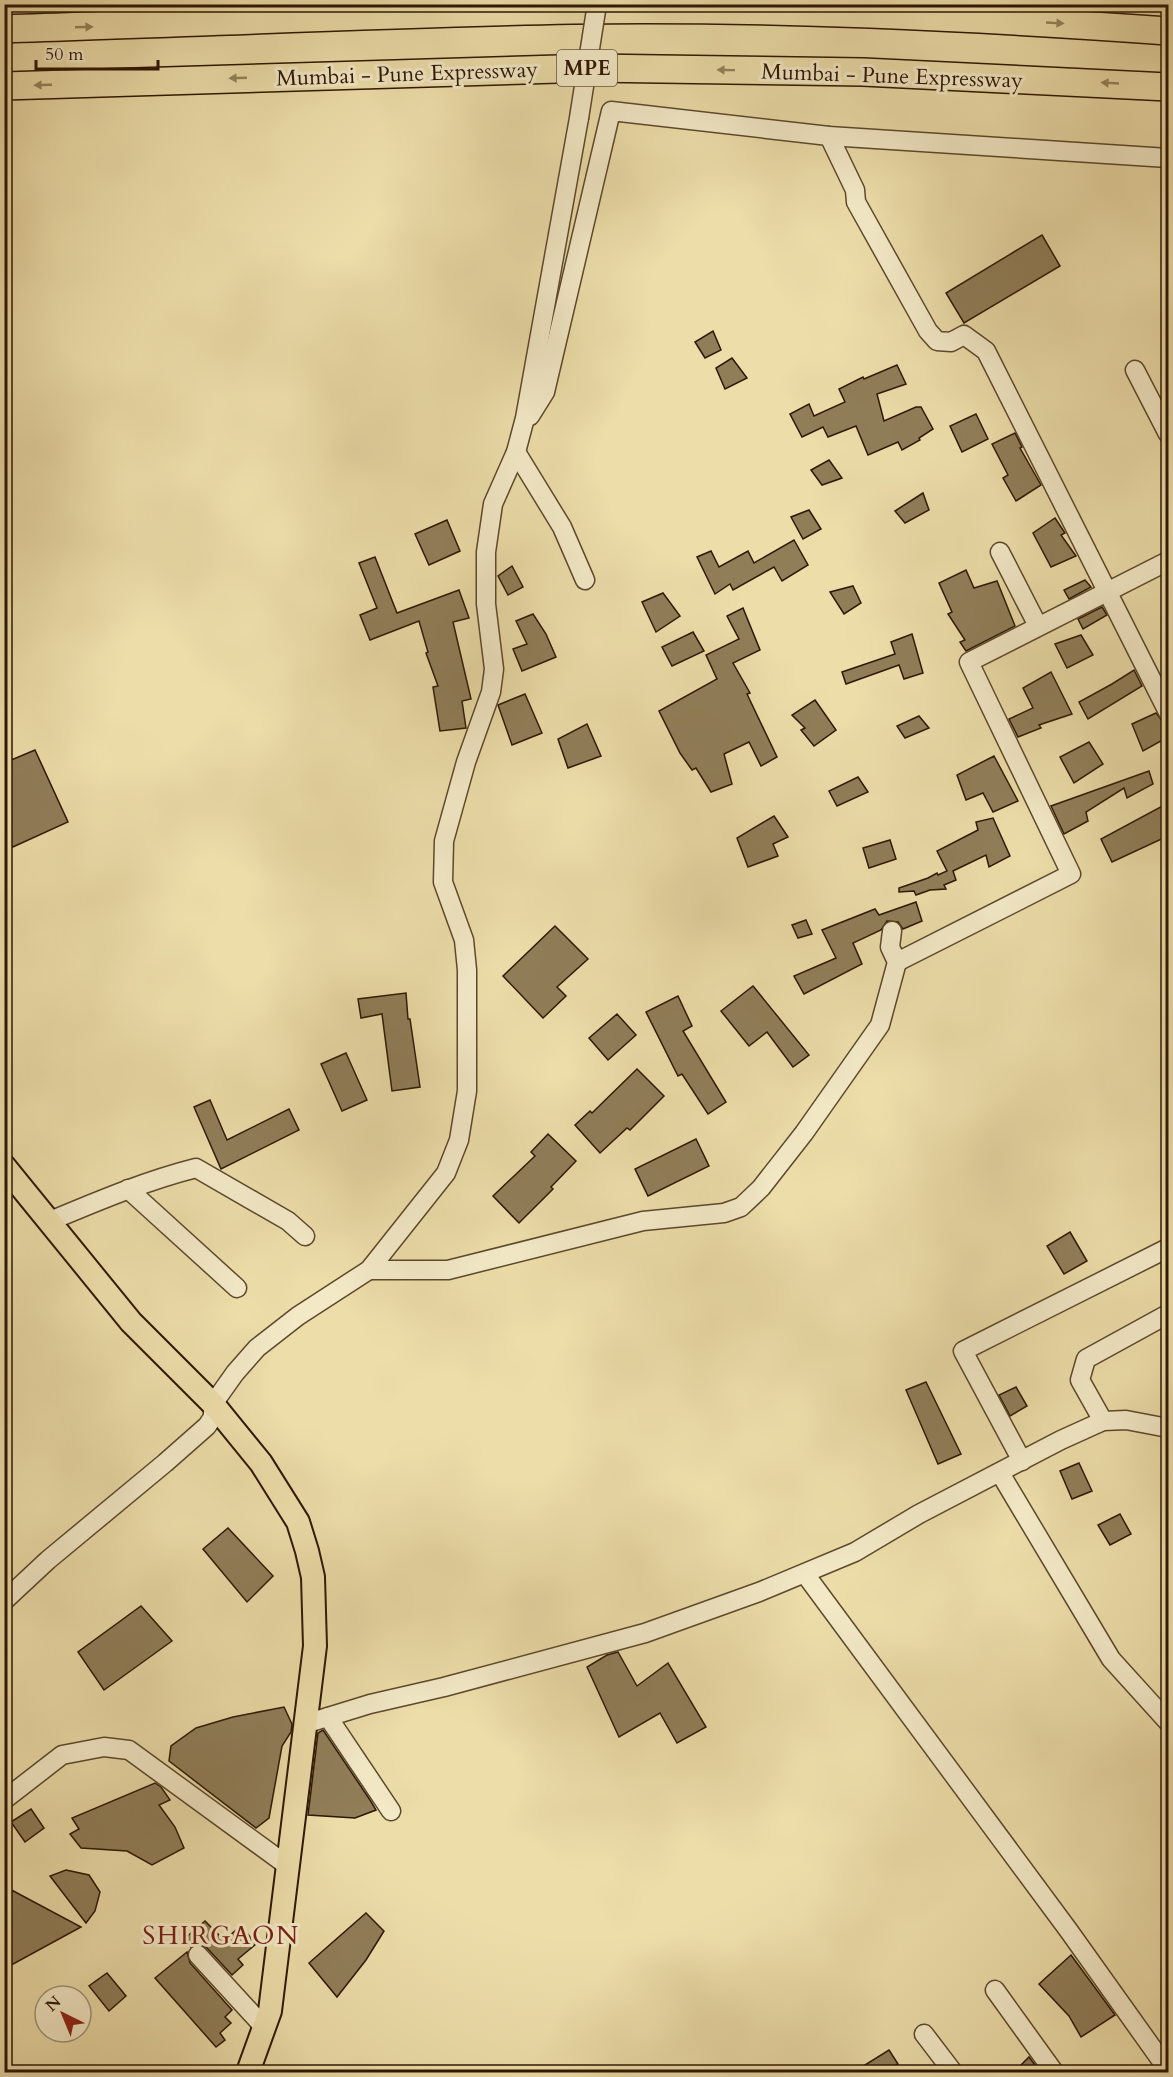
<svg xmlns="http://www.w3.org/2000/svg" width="1173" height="2077" font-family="Cardo,serif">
	<rect width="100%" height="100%" fill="#ecdda9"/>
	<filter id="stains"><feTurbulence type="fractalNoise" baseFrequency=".00333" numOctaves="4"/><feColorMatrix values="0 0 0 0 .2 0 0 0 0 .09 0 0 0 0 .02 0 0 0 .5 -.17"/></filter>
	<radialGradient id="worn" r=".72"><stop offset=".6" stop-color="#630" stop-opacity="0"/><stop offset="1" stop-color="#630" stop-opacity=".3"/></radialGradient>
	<g fill="#907e59" stroke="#2d1703" stroke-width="1.5">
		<path d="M1042,235L1060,266L964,323L946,293Z"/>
		<path d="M713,331L721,350L705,358L695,342Z"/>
		<path d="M732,358L747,378L725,389L716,368Z"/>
		<path d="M897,365L906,384L877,394L884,421L916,407H921L933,429L919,438L920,440L902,450L898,442L868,455L856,426L828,437L823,427L802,437L790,414L809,404L814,416L845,402L839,389L863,377L864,379Z"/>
		<path d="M976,414L988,439L962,452L950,426Z"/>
		<path d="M1015,433L1022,447L1020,448L1041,485L1016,501L1003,478L1008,475L992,444Z"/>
		<path d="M829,460L842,478L822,485L811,470Z"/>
		<path d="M923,493L929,510L905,523L895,511Z"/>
		<path d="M809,510L821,529L803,539L791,517Z"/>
		<path d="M1055,518L1065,533L1061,535L1076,556L1051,567L1033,533Z"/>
		<path d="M447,520L460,551L429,565L415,534Z"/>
		<path d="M794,540L808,565L782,581L774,567L733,590L730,584L715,594L697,557L711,551L719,567L748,551L754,563Z"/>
		<path d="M375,557L397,613L459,590L469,618L453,622L471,699L462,701L466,728L440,731L433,687L438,686L426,653L428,652L419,621L370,640L360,615L377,608L359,563Z"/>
		<path d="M512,566L523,587L508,595L498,576Z"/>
		<path d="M966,570L974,588L997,581L1015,626L966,651L960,642L965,640L948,614L952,612L939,583Z"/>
		<path d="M1085,580L1091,587L1069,599L1064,590Z"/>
		<path d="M853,586L861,603L844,614L830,592Z"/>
		<path d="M663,593L680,616L656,632L642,602Z"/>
		<path d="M1102,607L1107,615L1083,629L1078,619Z"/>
		<path d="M743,608L760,650L733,663L750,693L747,694L777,757L761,766L749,742L724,754L732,784L711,792L696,768L692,770L680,753L659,711L717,679L706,655L739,639L727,616Z"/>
		<path d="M533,614L546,634L556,657L522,671L513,649L527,644L516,621Z"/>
		<path d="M693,632L704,651L672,666L662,647Z"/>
		<path d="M912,634L923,673L904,679L899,665L846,684L842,672L895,654L891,642Z"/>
		<path d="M1081,635L1093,655L1067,668L1055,644Z"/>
		<path d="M1134,670L1142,686L1088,719L1079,702L1112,684Z"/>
		<path d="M1051,672L1072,714L1039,725L1041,728L1018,737L1009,719L1033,708L1023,688Z"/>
		<path d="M525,694L542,733L512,745L498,705Z"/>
		<path d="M815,700L836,730L814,746L801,730L805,728L792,715Z"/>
		<path d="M1156,713L1168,728V737L1143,751L1132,724Z"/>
		<path d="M919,716L929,728L905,738L897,726Z"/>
		<path d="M587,724L601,756L568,768L558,739Z"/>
		<path d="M1089,742L1103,764L1074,783L1060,757Z"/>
		<path d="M35,750L68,822L4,851V763Z"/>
		<path d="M994,756L1018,801L993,812L983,793L966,800L957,775Z"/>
		<path d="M1149,771L1153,784L1127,798L1124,788L1086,812L1088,821L1064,834L1051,806Z"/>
		<path d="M858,777L868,792L837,806L829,791Z"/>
		<path d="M1168,803V836L1112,862L1101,839Z"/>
		<path d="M774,816L788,837L773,844L778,856L748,867L737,838Z"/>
		<path d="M993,818L1010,856L989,867L986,855L953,871L956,880L944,885L946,889L930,890L916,895L914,891L899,892V888L928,878L937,873L938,875L947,871L937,851L978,830L976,822Z"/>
		<path d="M890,840L896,859L869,868L863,848Z"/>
		<path d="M916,902L922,921L903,929L898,922L887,921L881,930L853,943L862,964L804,994L794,976L836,958L822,930L875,909L879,915Z"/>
		<path d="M806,920L812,934L798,938L792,925Z"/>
		<path d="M555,926L588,959L557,987L566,996L543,1018L503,976Z"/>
		<path d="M753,986L809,1055L793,1067L767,1032L749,1046L721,1011Z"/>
		<path d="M406,993L408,1019H410L420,1087L392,1091L382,1014L361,1018L358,999Z"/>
		<path d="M678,996L692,1026L683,1031L726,1102L708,1114L682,1074L678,1076L646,1012Z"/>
		<path d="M617,1014L636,1035L608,1060L589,1038Z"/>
		<path d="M346,1053L367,1100L342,1111L321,1064Z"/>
		<path d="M637,1069L664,1096L630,1130L627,1128L600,1153L575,1125L590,1111L592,1113Z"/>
		<path d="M210,1100L227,1140L289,1109L299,1130L221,1169L194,1107Z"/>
		<path d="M548,1134L576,1161L551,1187L553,1189L519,1223L493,1196L535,1156L531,1152Z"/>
		<path d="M696,1139L709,1166L648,1196L635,1169Z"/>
		<path d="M1070,1232L1087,1261L1064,1274L1047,1246Z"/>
		<path d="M926,1382L961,1454L938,1464L906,1390Z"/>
		<path d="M1016,1387L1027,1406L1010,1416L999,1395Z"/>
		<path d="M1079,1463L1092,1491L1072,1499L1060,1471Z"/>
		<path d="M1120,1514L1131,1534L1110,1545L1098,1525Z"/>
		<path d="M228,1528L273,1576L247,1602L203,1549Z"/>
		<path d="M141,1606L172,1641L104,1690L78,1652Z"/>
		<path d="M618,1652L637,1686L668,1663L706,1727L677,1743L660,1713L619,1737L587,1667L607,1655Z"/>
		<path d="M284,1707L292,1724L291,1732L282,1746L269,1818L256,1828L169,1761L171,1746L196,1728L233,1717Z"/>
		<path d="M323,1730L370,1800L376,1810L355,1818L308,1815L318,1733Z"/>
		<path d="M155,1783L161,1787L170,1800L159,1805L175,1827L184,1848L152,1865L127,1851L81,1848L70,1834L79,1829L72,1818Z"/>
		<path d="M31,1809L44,1828L25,1842L11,1822Z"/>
		<path d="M66,1870L89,1875L100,1892L95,1911L86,1923L50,1876Z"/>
		<path d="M4,1886L81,1927L4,1969Z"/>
		<path d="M366,1913L384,1931L366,1960L337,1997L309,1963Z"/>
		<path d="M205,1921L224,1940L241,1926L256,1944L238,1959L243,1965L232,1975L206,1947L196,1944L191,1947L183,1940Z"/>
		<path d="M187,1952L190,1963L232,2010L225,2017L231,2023L220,2033L225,2040L216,2047L155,1978Z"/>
		<path d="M1071,1955L1115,2015L1081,2037L1069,2016L1039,1984Z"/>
		<path d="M107,1973L126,1996L109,2011L89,1986Z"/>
		<path d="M889,2050L898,2064L884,2073H852Z"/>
		<path d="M1029,2057L1041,2073H1013Z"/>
	</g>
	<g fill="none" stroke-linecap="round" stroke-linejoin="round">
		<g stroke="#5d482c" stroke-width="21">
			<g id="minor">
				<path d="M829,136L855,190L856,202L928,331L937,341L951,342L964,335L986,351L1168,712"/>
				<path d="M1135,370L1168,434"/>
				<path d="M530,416L545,392L611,111L829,136L1168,158"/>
				<path d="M516,452L562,527L585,580"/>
				<path d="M1000,552L1038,626"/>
				<path d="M897,962L1071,874L969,662L1168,561"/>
				<path d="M128,1189L237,1288"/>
				<path d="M50,1221C98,1201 145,1181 196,1168L288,1221L305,1236"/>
				<path d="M369,1270H448L643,1221L724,1213L741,1207L761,1188L804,1133L880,1025L897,962L890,947L892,931"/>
				<path d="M1103,1421L1080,1380L1086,1359L1168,1314"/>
				<path d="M1022,1461L963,1351L1168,1248"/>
				<path d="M1000,1473L1111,1659L1168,1722"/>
				<path d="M805,1574L1069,1931L1168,2070"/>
				<path d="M4,1601L48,1560L165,1463L207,1426L213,1417V1404L235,1373L257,1348L298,1316L369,1270L446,1173L459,1140L467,1091V970L464,940L443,882L444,841L466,762L491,692L494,669L486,604V552L493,504L516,452L525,418L579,118"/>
				<path d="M328,1717L391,1811"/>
				<path d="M305,1724L370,1704L444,1687L645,1633L759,1592L855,1552L919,1514L1061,1440L1103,1421L1126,1420L1168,1428"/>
				<path d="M4,1800L62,1755L104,1747L129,1750L288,1866"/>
				<path d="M198,1955L264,2027"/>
				<path d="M995,1990L1054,2072"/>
				<path d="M924,2034L953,2072"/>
			</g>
		</g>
		<g stroke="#2d1703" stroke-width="26">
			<path id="major" d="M4,1166L131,1322L213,1404L261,1463L298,1522L307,1551L313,1577L315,1646L270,2011L248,2072"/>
		</g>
		<g stroke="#2d1703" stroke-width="30">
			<g id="highway">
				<path d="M4,29C194,23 383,14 572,10C771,7 970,17 1168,31"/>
				<path d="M4,86L592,68L863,72L1168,87"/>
			</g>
		</g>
		<use href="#minor" stroke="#f3e9c7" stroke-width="18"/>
		<use href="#major" stroke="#ecdda9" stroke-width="22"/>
		<use href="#highway" stroke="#ecdda9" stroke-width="27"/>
		<g stroke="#5d482c" stroke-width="21" stroke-linecap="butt">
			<path id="minor-bridge" d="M579,118L597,4"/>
		</g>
		<use href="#minor-bridge" stroke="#f3e9c7" stroke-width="18"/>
	</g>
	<defs><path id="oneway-solid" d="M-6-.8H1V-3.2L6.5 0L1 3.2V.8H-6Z" transform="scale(1.5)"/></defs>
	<g fill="#96845e">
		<use href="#oneway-solid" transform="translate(1055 23) rotate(3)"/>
		<use href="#oneway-solid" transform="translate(84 27) rotate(-2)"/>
		<use href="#oneway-solid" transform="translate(726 70) rotate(-179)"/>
		<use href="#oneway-solid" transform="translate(238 78) rotate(178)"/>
		<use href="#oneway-solid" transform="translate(1110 83) rotate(-177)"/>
		<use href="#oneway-solid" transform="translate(43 85) rotate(178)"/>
	</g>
	<g text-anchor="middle" stroke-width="6" stroke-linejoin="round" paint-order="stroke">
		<rect fill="#f3e9c7" stroke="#68563e" stroke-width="1.5" x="557" y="50" width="60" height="36" rx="4.5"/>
		<g font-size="21" font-weight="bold" fill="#2d1703">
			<text x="587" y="75">MPE</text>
		</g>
		<g font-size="22" fill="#2d1703" stroke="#f3e9c7">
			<text transform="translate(407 73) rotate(-2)" y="8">Mumbai - Pune Expressway</text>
			<text transform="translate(892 75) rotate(2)" y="8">Mumbai - Pune Expressway</text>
		</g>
		<g font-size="26" letter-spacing="1.5" fill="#7a1f14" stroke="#f3e9c7">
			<text x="221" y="1944">SHIRGAON</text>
		</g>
	</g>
	<rect width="1173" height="2077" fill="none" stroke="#ecdda9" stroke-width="24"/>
	<rect x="6" y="6" width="1161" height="2065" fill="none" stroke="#2d1703" stroke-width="3"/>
	<rect x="12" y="12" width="1149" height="2053" fill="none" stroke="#2d1703" stroke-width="1.5"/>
	<g transform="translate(63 2014) rotate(317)"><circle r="28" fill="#f3e9c7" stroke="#a49579" stroke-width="1.5"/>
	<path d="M0-4.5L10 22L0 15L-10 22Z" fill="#8f2418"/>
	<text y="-9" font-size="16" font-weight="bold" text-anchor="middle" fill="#2d1703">N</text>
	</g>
	<path d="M36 60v9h122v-9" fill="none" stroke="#2d1703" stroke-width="3"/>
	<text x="45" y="60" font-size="18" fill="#2d1703" stroke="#f3e9c7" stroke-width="4.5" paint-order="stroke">50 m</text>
	<rect width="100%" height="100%" filter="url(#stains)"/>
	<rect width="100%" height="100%" fill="url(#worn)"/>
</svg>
